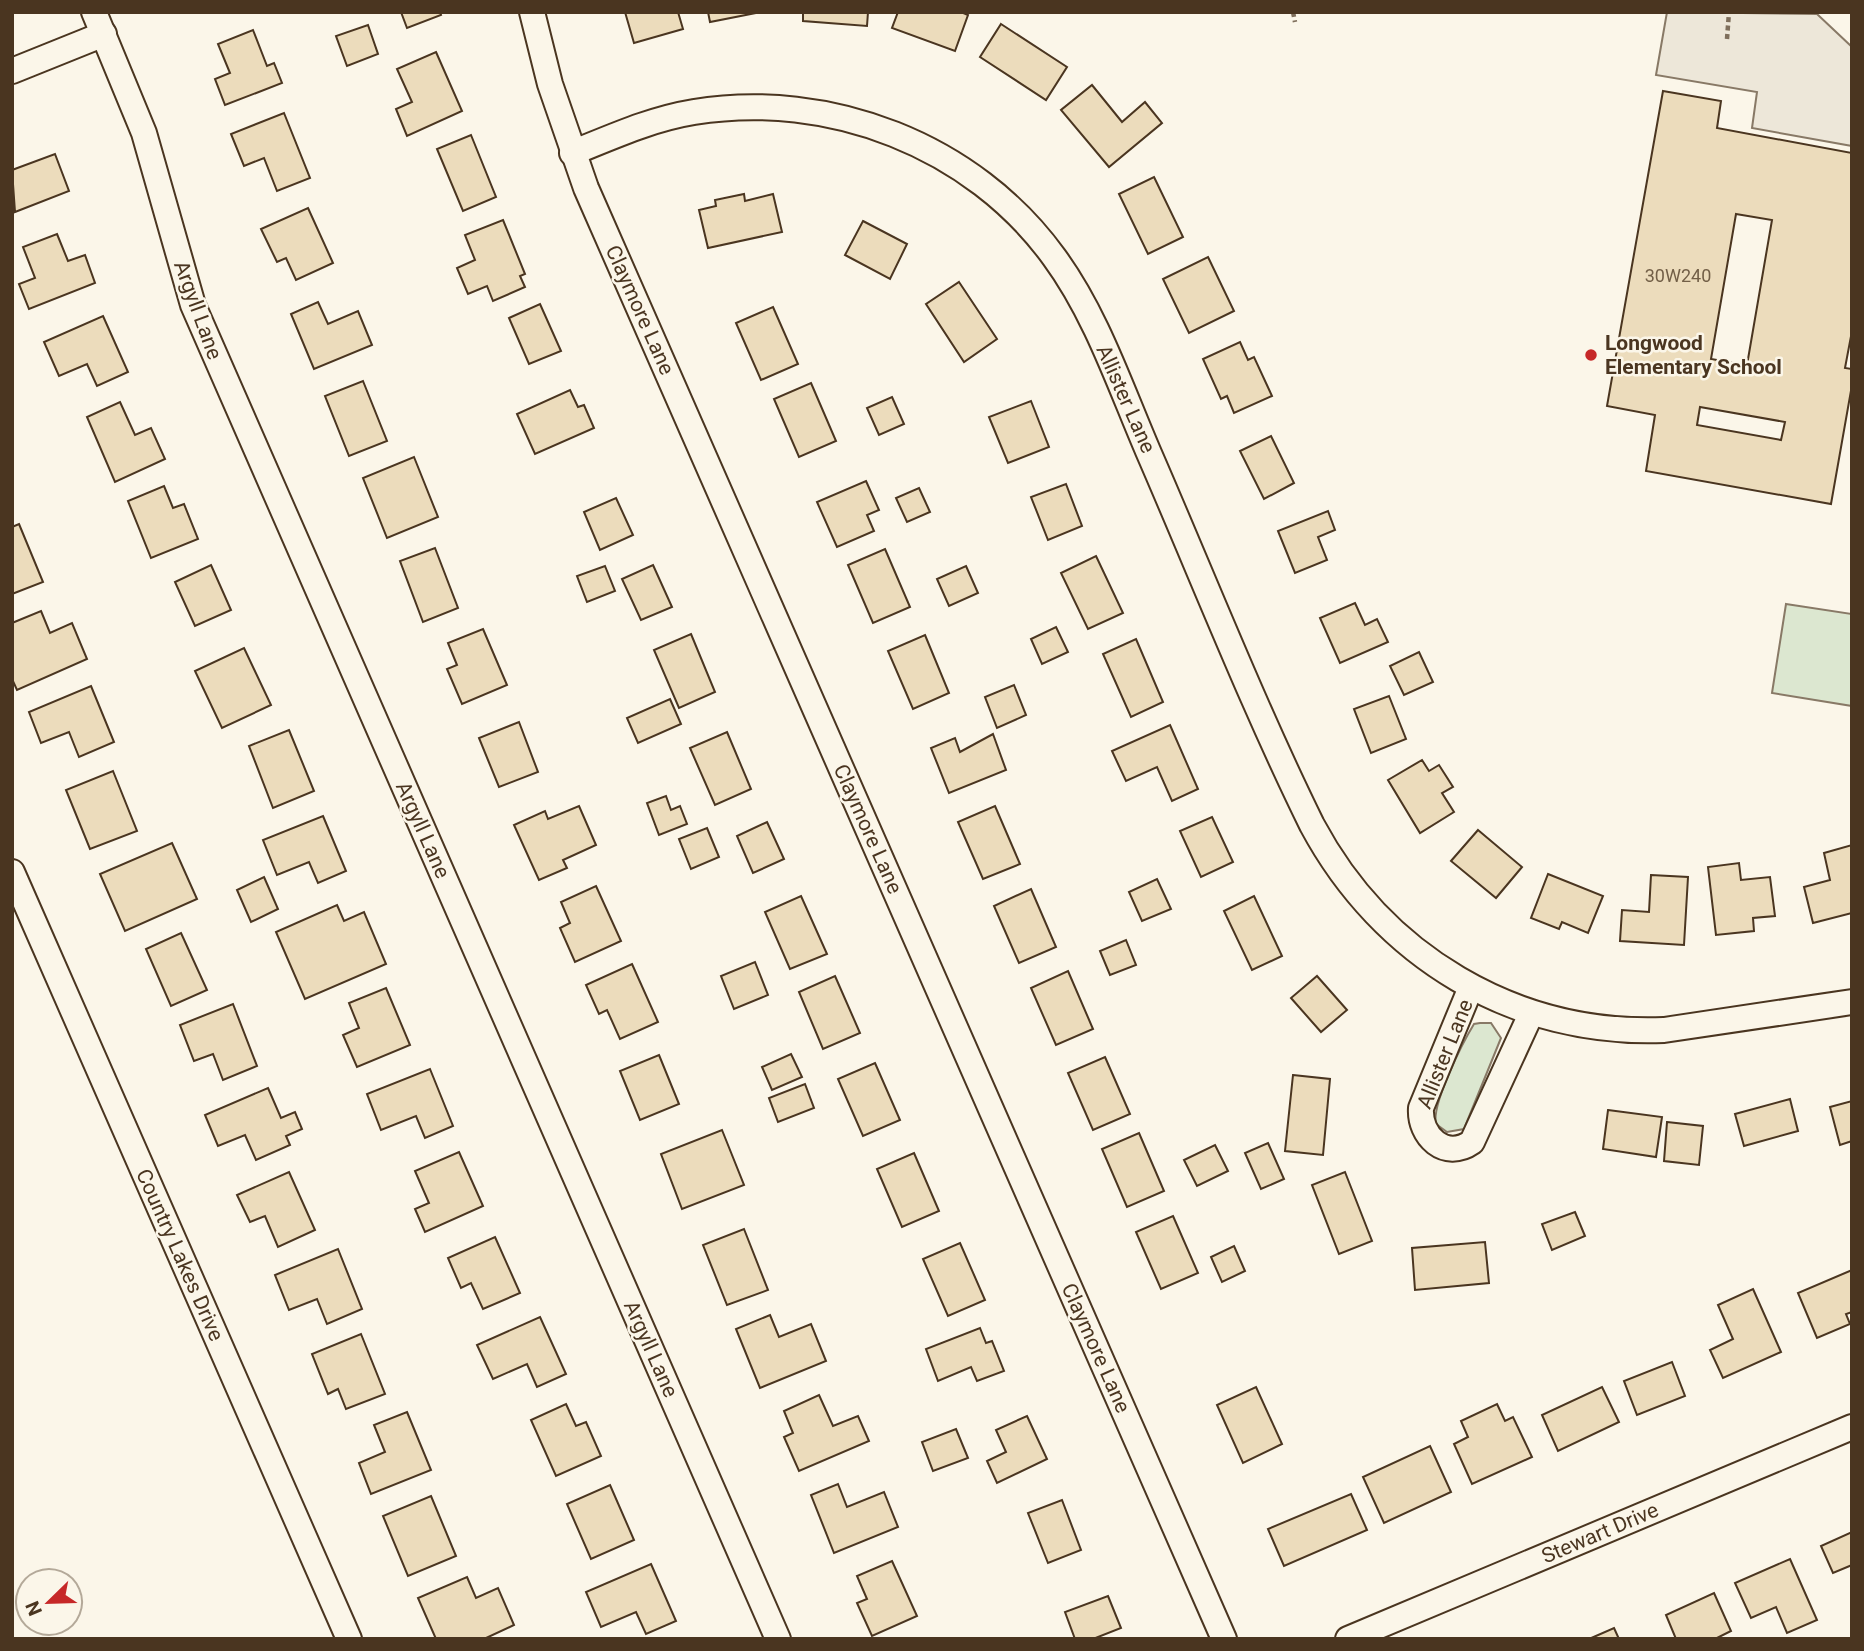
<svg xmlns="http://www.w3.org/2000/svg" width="1864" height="1651" font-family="Roboto,sans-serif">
	<rect width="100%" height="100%" fill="#fbf6e9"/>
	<g fill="#dce7d0" stroke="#887966" stroke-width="2">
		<path d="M1786,604L1852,614V706L1772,693Z"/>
		<path d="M1480,1023H1491L1501,1038L1464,1129L1447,1132L1436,1124C1431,1105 1463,1042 1474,1024Z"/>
	</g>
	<path fill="#ede7d9" stroke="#887966" stroke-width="2" d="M1667,12L1817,14L1852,47V146L1752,128L1757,92L1656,75Z"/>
	<g fill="#ecdcbc" stroke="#4a3520" stroke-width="2" fill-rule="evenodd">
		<path d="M401,12H440L441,15L407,28Z"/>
		<path d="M625,12H678L683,29L634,43Z"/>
		<path d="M708,12H761L710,22Z"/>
		<path d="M803,12H868L867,26L803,21Z"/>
		<path d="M898,12H961L968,15L955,51L892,28Z"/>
		<path d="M1001,24L1067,67L1046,100L980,57Z"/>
		<path d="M368,25L378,54L347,66L336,36Z"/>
		<path d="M253,30L267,66L274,63L282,83L225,105L215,79L230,73L218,44Z"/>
		<path d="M436,52L462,111L407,136L396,109L412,102L397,69Z"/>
		<path d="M1092,85L1122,122L1145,102L1162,123L1109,167L1061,110Z"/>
		<path d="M1663,91L1721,101L1717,128L1852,153V331L1845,368L1852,369V385L1831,504L1646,471L1655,415L1607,406ZM1736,214L1772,220L1747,365L1711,359ZM1700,407L1785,422L1781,440L1697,425Z"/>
		<path d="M284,113L310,178L277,191L264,158L244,166L231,134Z"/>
		<path d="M471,135L496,197L463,211L437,149Z"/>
		<path d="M55,154L69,191L15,212L12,170Z"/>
		<path d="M1154,177L1183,237L1148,254L1119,194Z"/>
		<path d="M744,194L745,201L773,194L782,232L708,248L699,210L716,206L715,200Z"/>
		<path d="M308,208L333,263L296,280L286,258L277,262L261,229Z"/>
		<path d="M503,220L525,274L520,276L525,287L493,301L487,286L468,294L457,268L475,260L465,235Z"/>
		<path d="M863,221L907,244L890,279L845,255Z"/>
		<path d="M57,234L68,261L85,255L95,283L29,309L19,284L35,278L23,247Z"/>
		<path d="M1208,257L1234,311L1189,333L1163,279Z"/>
		<path d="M959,282L997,339L964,362L926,304Z"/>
		<path d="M318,302L328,324L358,311L372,345L314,369L291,314Z"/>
		<path d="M540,304L561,351L529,364L509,318Z"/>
		<path d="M773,307L798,364L761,380L736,323Z"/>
		<path d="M103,316L128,372L97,386L87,364L59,376L44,342Z"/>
		<path d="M1240,342L1248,360L1254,357L1272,396L1234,413L1227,396L1221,399L1203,359Z"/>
		<path d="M363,381L387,441L349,456L325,396Z"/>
		<path d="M811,383L836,441L799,457L774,399Z"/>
		<path d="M570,390L578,407L584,405L594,428L535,454L517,414Z"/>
		<path d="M892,397L904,424L879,435L867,408Z"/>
		<path d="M1031,401L1049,447L1008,463L989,417Z"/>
		<path d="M120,402L135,435L151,428L165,459L115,482L87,417Z"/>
		<path d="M1271,436L1294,483L1264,499L1240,451Z"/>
		<path d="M414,457L438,517L387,538L363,478Z"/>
		<path d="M866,481L879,510L867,515L874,531L837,547L817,502Z"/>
		<path d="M1066,484L1082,526L1048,540L1031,497Z"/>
		<path d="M164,486L173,508L184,504L198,539L151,558L128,501Z"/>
		<path d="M919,488L930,512L907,522L896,498Z"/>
		<path d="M616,498L633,535L600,550L584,512Z"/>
		<path d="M1328,511L1335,530L1318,537L1327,560L1295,573L1278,531Z"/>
		<path d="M19,524L43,582L12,594V527Z"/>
		<path d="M435,548L458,608L423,622L400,561Z"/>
		<path d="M885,549L910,607L873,623L848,565Z"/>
		<path d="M1096,556L1123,613L1088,629L1061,573Z"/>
		<path d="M211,565L231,610L195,626L175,582Z"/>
		<path d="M653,565L672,607L641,620L622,579Z"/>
		<path d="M605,566L615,591L587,602L577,576Z"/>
		<path d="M966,566L978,593L949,606L937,579Z"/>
		<path d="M1355,603L1365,625L1377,619L1388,642L1340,663L1320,618Z"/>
		<path d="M41,611L50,633L72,623L87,659L17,690L12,679V623Z"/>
		<path d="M1056,627L1068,652L1042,664L1031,639Z"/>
		<path d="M483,629L507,685L462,704L447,669L457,665L448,643Z"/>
		<path d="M691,634L715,692L679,708L654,650Z"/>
		<path d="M925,635L949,693L913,709L888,651Z"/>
		<path d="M1136,639L1163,702L1131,717L1103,654Z"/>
		<path d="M244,648L271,705L222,728L195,671Z"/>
		<path d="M1419,652L1433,682L1404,695L1390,666Z"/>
		<path d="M1014,685L1026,715L997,728L985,697Z"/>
		<path d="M91,686L114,742L79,757L69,732L41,743L29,712Z"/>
		<path d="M1389,696L1406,739L1371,753L1354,709Z"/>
		<path d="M670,699L681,724L638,743L627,718Z"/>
		<path d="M519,722L538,772L499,787L479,738Z"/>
		<path d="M1170,725L1198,789L1172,801L1157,767L1126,781L1112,751Z"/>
		<path d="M289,730L314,791L273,808L249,746Z"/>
		<path d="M727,732L751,789L715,805L690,748Z"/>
		<path d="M993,734L1006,770L949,793L931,748L955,738L960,752Z"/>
		<path d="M1422,760L1429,771L1439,765L1453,787L1442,793L1454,812L1420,833L1388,780Z"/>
		<path d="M113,771L137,831L90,849L66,790Z"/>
		<path d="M666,796L671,810L680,806L687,824L659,835L647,803Z"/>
		<path d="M579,806L596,845L563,860L567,868L539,880L514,825L545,811L548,819Z"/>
		<path d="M995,806L1020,864L983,879L958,822Z"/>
		<path d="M323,816L346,871L318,883L309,862L277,875L263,840Z"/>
		<path d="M1212,817L1233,862L1201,877L1180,831Z"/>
		<path d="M767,822L784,859L753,873L737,836Z"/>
		<path d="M707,828L719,857L691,869L679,839Z"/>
		<path d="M1478,830L1522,867L1496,898L1451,861Z"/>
		<path d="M172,843L197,899L125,931L100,874Z"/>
		<path d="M1852,845V913L1813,923L1804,887L1830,880L1824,853Z"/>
		<path d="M1739,863L1741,880L1770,877L1775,916L1753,918L1754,931L1716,935L1708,867Z"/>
		<path d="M1548,874L1603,896L1588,933L1562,922L1559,929L1531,918Z"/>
		<path d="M1651,875L1688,877L1684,945L1620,941L1622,910L1649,912Z"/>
		<path d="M264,877L278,909L251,922L237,890Z"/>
		<path d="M1157,879L1171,909L1142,921L1129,892Z"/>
		<path d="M596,886L621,941L575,962L560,928L570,923L561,902Z"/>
		<path d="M1031,889L1056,947L1019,963L994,906Z"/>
		<path d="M801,896L827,954L790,969L765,912Z"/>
		<path d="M1254,896L1282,956L1252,970L1224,911Z"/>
		<path d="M337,905L344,921L364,912L386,964L305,999L276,932Z"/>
		<path d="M181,933L207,990L171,1006L146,949Z"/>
		<path d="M1126,940L1136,965L1110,975L1100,951Z"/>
		<path d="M755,962L768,995L734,1009L721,976Z"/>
		<path d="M632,964L658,1022L620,1039L607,1010L599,1014L586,985Z"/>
		<path d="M1068,971L1093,1029L1056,1045L1031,988Z"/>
		<path d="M835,976L860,1033L823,1049L799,992Z"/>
		<path d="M1317,976L1347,1010L1321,1032L1291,998Z"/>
		<path d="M386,988L410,1045L357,1067L343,1035L359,1028L349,1003Z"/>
		<path d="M233,1004L257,1066L223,1080L213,1054L194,1061L180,1025Z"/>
		<path d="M791,1054L802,1077L772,1090L762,1067Z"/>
		<path d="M659,1055L679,1104L640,1120L620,1071Z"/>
		<path d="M1105,1057L1130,1114L1093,1130L1068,1073Z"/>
		<path d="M875,1063L900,1120L863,1136L838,1079Z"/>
		<path d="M430,1069L453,1126L425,1138L416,1116L381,1130L367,1094Z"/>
		<path d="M1293,1075L1330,1079L1323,1155L1285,1151Z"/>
		<path d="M805,1084L814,1108L778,1122L769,1098Z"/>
		<path d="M268,1088L281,1118L295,1112L302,1129L286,1136L290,1145L256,1160L245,1135L218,1146L205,1115Z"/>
		<path d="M1790,1099L1798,1131L1744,1146L1735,1114Z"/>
		<path d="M1852,1101V1141L1840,1145L1830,1107Z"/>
		<path d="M1608,1110L1662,1117L1656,1157L1603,1149Z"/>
		<path d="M1667,1122L1703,1126L1699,1165L1664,1161Z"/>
		<path d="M722,1130L744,1185L682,1209L661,1154Z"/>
		<path d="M1139,1133L1164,1191L1127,1207L1102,1149Z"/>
		<path d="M1268,1143L1284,1179L1261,1189L1245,1153Z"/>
		<path d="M1215,1145L1228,1171L1197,1186L1184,1160Z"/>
		<path d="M459,1152L483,1206L425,1232L415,1209L429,1203L415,1171Z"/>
		<path d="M914,1153L939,1211L902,1227L877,1169Z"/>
		<path d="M289,1172L315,1230L278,1247L265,1216L250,1222L237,1195Z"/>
		<path d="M1345,1172L1372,1241L1339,1254L1312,1185Z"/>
		<path d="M1575,1212L1585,1236L1552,1250L1542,1224Z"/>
		<path d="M1173,1216L1198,1273L1161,1289L1136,1232Z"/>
		<path d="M744,1229L768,1290L727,1305L703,1245Z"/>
		<path d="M495,1237L520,1293L483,1309L471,1283L461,1288L448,1258Z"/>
		<path d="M1485,1242L1489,1283L1415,1290L1412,1248Z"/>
		<path d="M960,1243L985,1300L948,1316L923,1259Z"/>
		<path d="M1234,1246L1245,1271L1222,1282L1211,1257Z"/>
		<path d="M338,1249L362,1309L327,1324L317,1299L289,1310L275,1275Z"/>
		<path d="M1852,1270V1312L1846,1314L1850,1324L1817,1338L1798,1293Z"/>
		<path d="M1753,1289L1781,1352L1723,1378L1710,1350L1733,1339L1718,1305Z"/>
		<path d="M770,1315L779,1337L811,1324L826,1361L760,1388L736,1329Z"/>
		<path d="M540,1317L566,1374L537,1387L527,1364L493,1379L477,1345Z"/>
		<path d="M980,1328L986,1343L992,1341L1004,1371L977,1381L971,1367L938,1381L926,1349Z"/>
		<path d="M361,1334L385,1394L346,1409L338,1389L328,1394L312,1354Z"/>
		<path d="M1672,1362L1685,1396L1637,1415L1624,1381Z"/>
		<path d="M1256,1387L1282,1444L1243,1463L1217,1405Z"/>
		<path d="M1602,1387L1619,1422L1558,1451L1542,1415Z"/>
		<path d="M819,1395L833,1426L858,1416L869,1441L799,1471L784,1437L793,1433L784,1411Z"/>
		<path d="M566,1404L576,1426L586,1422L601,1456L556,1476L531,1420Z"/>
		<path d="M1497,1404L1505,1421L1513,1417L1532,1457L1472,1484L1454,1444L1468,1437L1461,1421Z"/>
		<path d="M407,1412L431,1470L371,1494L359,1463L385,1452L374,1425Z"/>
		<path d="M1027,1416L1047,1459L997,1483L987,1461L1006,1452L996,1430Z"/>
		<path d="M956,1429L968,1458L933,1471L922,1442Z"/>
		<path d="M1430,1446L1451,1492L1384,1523L1363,1477Z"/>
		<path d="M838,1484L847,1507L884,1492L898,1527L834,1553L811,1495Z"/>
		<path d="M610,1485L634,1540L591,1559L567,1504Z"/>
		<path d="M1351,1494L1367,1530L1284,1566L1268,1529Z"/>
		<path d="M431,1496L456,1556L408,1576L383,1516Z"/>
		<path d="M1062,1500L1081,1550L1048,1563L1028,1513Z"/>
		<path d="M1852,1532V1565L1833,1573L1821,1546Z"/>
		<path d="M1790,1559L1817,1620L1787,1633L1776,1607L1751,1618L1735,1583Z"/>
		<path d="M892,1561L917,1616L872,1636L857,1603L867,1599L857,1576Z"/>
		<path d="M651,1564L676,1621L646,1634L636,1612L601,1627L586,1592Z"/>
		<path d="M467,1577L476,1598L498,1588L514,1625L484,1639H436L418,1598Z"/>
		<path d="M1714,1593L1731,1631L1715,1639H1676L1666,1615Z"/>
		<path d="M1108,1596L1121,1628L1093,1639H1075L1065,1612Z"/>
		<path d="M1614,1628L1619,1639H1589Z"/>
	</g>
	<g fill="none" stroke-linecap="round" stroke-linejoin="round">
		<g stroke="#4a3520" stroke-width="28">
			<g id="minor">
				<path d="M94,12L144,133L193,305L778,1639"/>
				<path d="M532,12L550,84L586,188L1224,1639"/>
				<path d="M12,71L104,34"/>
				<path d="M572,153C612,137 651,119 694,112C829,90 973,145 1054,257C1096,314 1120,386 1148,451C1202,575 1252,703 1312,825C1382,956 1514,1036 1664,1030L1852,1002"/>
				<path d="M12,872L349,1639"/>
				<path d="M1471,987L1421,1108C1419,1136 1445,1161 1472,1142L1531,1014"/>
				<path d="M1348,1639L1852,1427"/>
			</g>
		</g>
		<g stroke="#7f6f5c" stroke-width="4.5" stroke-dasharray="5 3.5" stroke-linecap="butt">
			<path d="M1293,12L1295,22"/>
			<path d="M1727,39L1729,12"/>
		</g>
		<use href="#minor" stroke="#fbf6e9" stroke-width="24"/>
	</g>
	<circle fill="#c62828" stroke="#fbf6e9" stroke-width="2.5" cx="1591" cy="355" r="7"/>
	<g text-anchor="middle" stroke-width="5" stroke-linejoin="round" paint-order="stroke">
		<g font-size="18" fill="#725f47">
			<text x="1678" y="282">30W240</text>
		</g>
		<g font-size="21" fill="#4a3520" stroke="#fbf6e9">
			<text transform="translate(198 310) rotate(70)" y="7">Argyll Lane</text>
			<text transform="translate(640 310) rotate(66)" y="7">Claymore Lane</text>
			<text transform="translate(1126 399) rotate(66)" y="7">Allister Lane</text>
			<text transform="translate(868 829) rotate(66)" y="7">Claymore Lane</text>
			<text transform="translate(423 830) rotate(66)" y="7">Argyll Lane</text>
			<text transform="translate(1445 1054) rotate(-68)" y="7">Allister Lane</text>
			<text transform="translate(180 1255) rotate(66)" y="7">Country Lakes Drive</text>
			<text transform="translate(1096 1348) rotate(66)" y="7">Claymore Lane</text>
			<text transform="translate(651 1349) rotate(66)" y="7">Argyll Lane</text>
			<text transform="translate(1600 1533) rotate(-23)" y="7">Stewart Drive</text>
		</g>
		<g font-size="21" font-weight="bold" fill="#4a3520" stroke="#fbf6e9" text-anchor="start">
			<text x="1605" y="350">Longwood<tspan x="1605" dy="24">Elementary School</tspan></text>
		</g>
	</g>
	<rect width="1864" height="1651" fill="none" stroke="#4a3520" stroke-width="28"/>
	<g transform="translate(49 1602) rotate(247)"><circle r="33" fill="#fbf6e9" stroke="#b4a999" stroke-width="2"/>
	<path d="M0-5L12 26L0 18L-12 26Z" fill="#c62828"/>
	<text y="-10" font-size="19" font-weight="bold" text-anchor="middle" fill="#4a3520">N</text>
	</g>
</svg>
